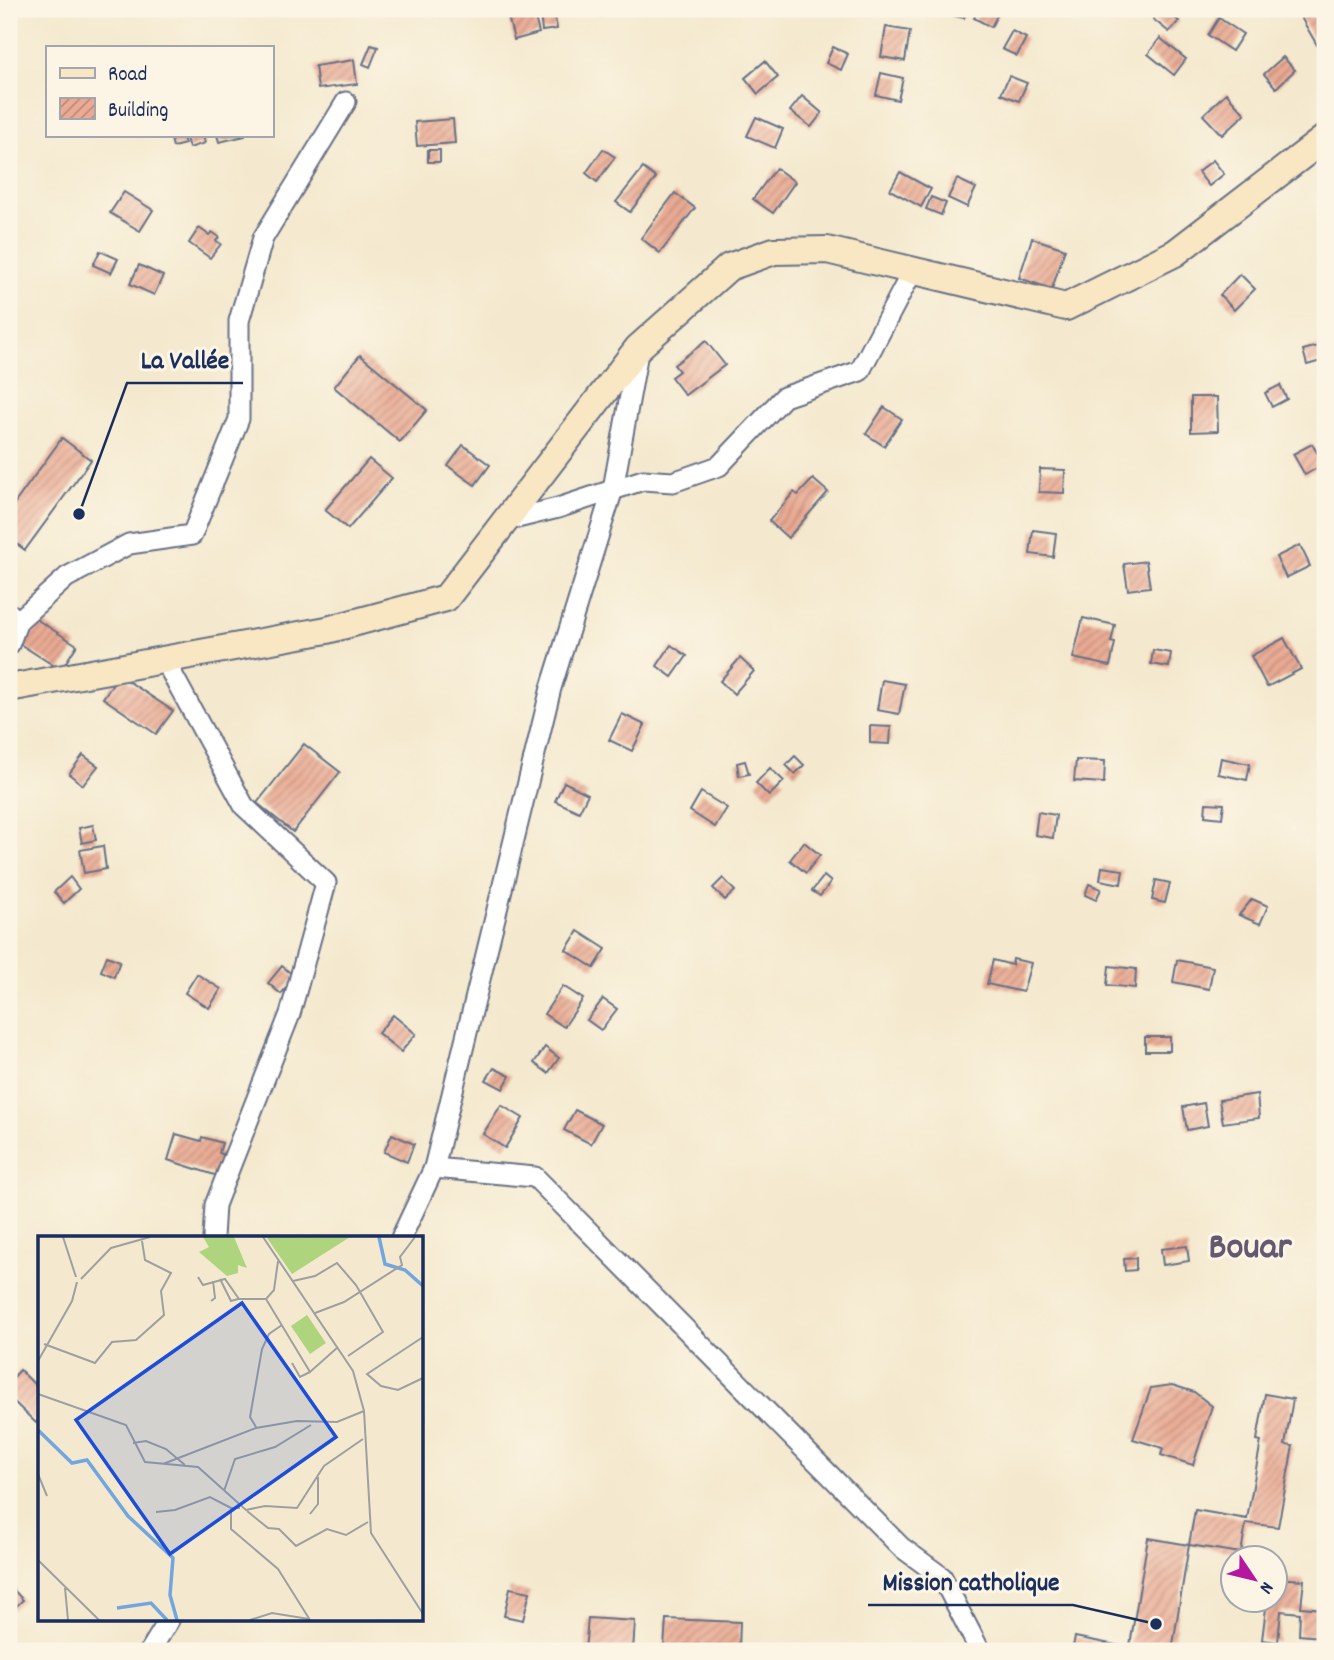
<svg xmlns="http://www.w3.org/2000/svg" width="1334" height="1660" font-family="Dekko,sans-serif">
	<defs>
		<pattern id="building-hatch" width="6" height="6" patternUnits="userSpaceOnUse" patternTransform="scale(1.75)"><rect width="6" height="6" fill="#eaaa93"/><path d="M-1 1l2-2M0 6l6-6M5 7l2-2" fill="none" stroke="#bd8b7b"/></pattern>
	</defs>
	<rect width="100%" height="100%" fill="#fcf5e5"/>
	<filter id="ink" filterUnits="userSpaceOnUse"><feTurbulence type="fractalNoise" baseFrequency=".0143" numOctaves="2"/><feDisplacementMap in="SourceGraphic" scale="14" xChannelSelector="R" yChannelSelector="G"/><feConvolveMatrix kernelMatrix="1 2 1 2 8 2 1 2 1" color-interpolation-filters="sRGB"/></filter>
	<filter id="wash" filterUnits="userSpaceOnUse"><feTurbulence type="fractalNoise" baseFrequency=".00686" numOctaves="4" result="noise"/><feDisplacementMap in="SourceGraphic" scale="28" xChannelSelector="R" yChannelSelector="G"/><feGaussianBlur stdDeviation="1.57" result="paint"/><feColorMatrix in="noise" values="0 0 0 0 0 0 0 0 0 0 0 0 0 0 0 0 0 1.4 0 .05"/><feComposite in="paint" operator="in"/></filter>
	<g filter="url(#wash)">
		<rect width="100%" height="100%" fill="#f4e9ce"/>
		<g id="blocks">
			<g fill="url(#building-hatch)">
				<rect x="439" y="9" width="18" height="6"/>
				<path d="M596,9H608L609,12L598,15Z"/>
				<path d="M946,9H966L964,18L945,14Z"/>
				<path d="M978,9L1000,10L991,27L974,18Z"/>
				<path d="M1161,9L1179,21L1169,32L1153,19Z"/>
				<path d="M1308,9H1322L1325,14V40L1317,45L1299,14Z"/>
				<path d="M533,10L539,33L514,40L508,16Z"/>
				<path d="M554,11L557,29L542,31L540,13Z"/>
				<path d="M1219,18L1243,34L1232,51L1208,35Z"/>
				<path d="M886,27L910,31L905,61L881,57Z"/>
				<path d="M1012,31L1026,38L1017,56L1002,49Z"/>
				<path d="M1160,38L1186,59L1174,75L1148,54Z"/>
				<path d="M371,45L378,47L370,67L363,64Z"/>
				<path d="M833,47L848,54L841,70L826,63Z"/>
				<path d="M1283,57L1295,70L1276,88L1264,74Z"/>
				<path d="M354,60L357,84L318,89L315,66Z"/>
				<path d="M765,61L778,77L758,94L745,78Z"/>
				<path d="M881,73L903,78L898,100L876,95Z"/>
				<path d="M1009,76L1027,83L1019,101L1001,94Z"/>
				<path d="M1226,93L1245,114L1222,135L1203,115Z"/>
				<path d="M802,96L822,113L811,127L790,111Z"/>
				<path d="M756,117L783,129L775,148L747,136Z"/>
				<path d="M453,119L455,143L417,146L415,122Z"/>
				<path d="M170,135H182L185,144L173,147Z"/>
				<path d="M196,135H203L205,143L189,148L186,138Z"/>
				<path d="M217,135H245V136L219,142Z"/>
				<path d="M603,149L615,157L597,182L586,173Z"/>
				<rect x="428" y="150" width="12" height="12"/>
				<path d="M1213,160L1224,174L1209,186L1198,172Z"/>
				<path d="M643,168L656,178L630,212L616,202Z"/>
				<path d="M776,168L795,182L773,213L753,199Z"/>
				<path d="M900,172L931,189L921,207L890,190Z"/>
				<path d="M957,179L976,188L967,207L948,198Z"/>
				<path d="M124,192L153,210L140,231L110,213Z"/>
				<path d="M675,193L695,208L660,253L641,238Z"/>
				<path d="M931,197L946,203L941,215L926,209Z"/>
				<path d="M199,228L209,235L212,232L219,237L216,241L221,244L210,258L189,243Z"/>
				<path d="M1032,238L1065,249L1052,289L1019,278Z"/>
				<path d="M100,251L118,259L111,273L93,265Z"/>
				<path d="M139,265L163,276L154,295L130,284Z"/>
				<path d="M1240,274L1255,289L1234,310L1220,295Z"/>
				<path d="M706,341L725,365L685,395L671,377L679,371L674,365Z"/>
				<path d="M1318,346L1321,361L1307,365L1303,350Z"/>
				<path d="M360,355L427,410L400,442L334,387Z"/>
				<path d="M1280,385L1287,399L1272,407L1265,393Z"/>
				<path d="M1191,397H1217L1218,431L1191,432Z"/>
				<path d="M884,407L902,419L884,446L866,434Z"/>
				<path d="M62,438L91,460L25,550L9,538V511Z"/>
				<path d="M1312,444L1324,464L1305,475L1293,454Z"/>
				<path d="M463,445L490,465L475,485L448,466Z"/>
				<path d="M369,459L392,478L348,529L325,510Z"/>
				<path d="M1040,469L1065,470L1064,493L1039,492Z"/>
				<path d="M813,479L828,492L788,538L769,521L794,492L798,495Z"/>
				<path d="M1033,530L1056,533L1053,557L1030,554Z"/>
				<path d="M1300,545L1310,566L1286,578L1276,557Z"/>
				<path d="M1146,561L1150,587L1128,590L1124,564Z"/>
				<path d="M28,614L77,645L61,670L12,639Z"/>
				<path d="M1083,618L1115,625L1111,642L1115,643L1110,666L1073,658Z"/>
				<path d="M1284,638L1301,669L1267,687L1251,656Z"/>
				<path d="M671,645L687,656L672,677L657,666Z"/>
				<path d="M1153,650L1171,653L1169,667L1151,664Z"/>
				<path d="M740,658L754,671L734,694L720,681Z"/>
				<path d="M119,675L173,711L156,734L103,698Z"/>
				<path d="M882,680L905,684L899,714L877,710Z"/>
				<path d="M622,714L645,725L632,751L609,740Z"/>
				<path d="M870,726L891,727L890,744L870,743Z"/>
				<path d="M304,744L340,772L293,832L257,803Z"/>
				<path d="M83,755L98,766L83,785L69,774Z"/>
				<path d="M795,756L804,765L795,774L786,765Z"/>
				<path d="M1221,758L1250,764L1247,780L1218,774Z"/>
				<path d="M1076,760L1105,761L1104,783L1074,781Z"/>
				<path d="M745,761L749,774L739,776L737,763Z"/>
				<path d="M770,768L784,781L769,796L756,783Z"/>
				<path d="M564,782L588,794L579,812L555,801Z"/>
				<path d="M701,792L727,808L715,827L690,811Z"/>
				<path d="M1206,803L1224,804L1222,818L1205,816Z"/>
				<path d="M1038,812L1056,815L1053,838L1035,835Z"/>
				<path d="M93,825L96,840L82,843L79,828Z"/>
				<path d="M804,842L820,855L806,873L790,860Z"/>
				<path d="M103,846L106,869L84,873L80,850Z"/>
				<path d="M1102,867L1123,870L1121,884L1100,880Z"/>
				<path d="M824,876L831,882L820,896L812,891Z"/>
				<path d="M70,877L79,889L64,903L54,892Z"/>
				<path d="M723,878L735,891L725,900L713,888Z"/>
				<path d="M1156,880L1170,883L1165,903L1152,900Z"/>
				<path d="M1089,884L1101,889L1096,900L1085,895Z"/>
				<path d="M1252,899L1268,906L1260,924L1239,915Z"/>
				<path d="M578,931L606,949L594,968L566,950Z"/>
				<path d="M107,956L120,961L114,977L101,971Z"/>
				<path d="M1013,959L1031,963L1023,992L987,984L993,960L1012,965Z"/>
				<path d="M1177,960L1213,967L1209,989L1173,982Z"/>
				<path d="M282,966L295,977L281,994L268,983Z"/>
				<path d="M1109,966L1136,969L1135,988L1107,985Z"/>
				<path d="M197,974L221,989L209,1008L185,993Z"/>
				<path d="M563,986L583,999L564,1027L544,1014Z"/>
				<path d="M603,999L617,1009L601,1030L587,1020Z"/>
				<path d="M393,1015L416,1034L401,1052L378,1033Z"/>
				<rect x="1145" y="1037" width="25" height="14"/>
				<path d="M545,1047L559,1058L548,1073L534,1063Z"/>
				<path d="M494,1068L510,1076L503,1089L486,1080Z"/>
				<path d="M1257,1094L1259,1118L1223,1123L1219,1100Z"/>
				<path d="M1204,1103L1208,1126L1187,1130L1183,1107Z"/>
				<path d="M501,1105L523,1118L505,1148L483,1134Z"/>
				<path d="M575,1110L602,1124L591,1144L564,1130Z"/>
				<path d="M176,1134L201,1141L202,1137L222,1143L219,1153L230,1157L224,1178L168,1160Z"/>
				<path d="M392,1134L414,1144L407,1162L384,1152Z"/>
				<path d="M1187,1246L1189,1261L1163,1265L1161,1249Z"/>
				<path d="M1136,1258V1270L1125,1271L1124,1259Z"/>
				<path d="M20,1370L40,1390V1418L36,1423L9,1397V1382Z"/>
				<path d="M1172,1385L1194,1392L1212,1406L1193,1465L1161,1455L1163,1448L1133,1439L1151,1388Z"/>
				<path d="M1265,1394L1293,1399L1285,1445L1293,1446L1278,1527L1246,1523L1241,1553L1189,1545L1172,1651H1129L1148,1538L1189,1545L1195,1510L1247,1519L1261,1441L1257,1440Z"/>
				<path d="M1274,1578L1304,1580L1301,1607L1325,1609V1651H1320L1321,1637L1299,1635L1300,1613L1281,1611L1278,1642L1262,1640L1267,1600H1274Z"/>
				<path d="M9,1585L23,1600L9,1613Z"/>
				<path d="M510,1588L530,1592L523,1620L504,1616Z"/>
				<path d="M588,1618L635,1621L633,1651H585Z"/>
				<path d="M666,1619L740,1622L739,1651L664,1647Z"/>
				<path d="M1075,1637L1126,1647L1125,1651H1072Z"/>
			</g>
		</g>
	</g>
	<g filter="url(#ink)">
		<use href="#blocks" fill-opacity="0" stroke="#677085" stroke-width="2"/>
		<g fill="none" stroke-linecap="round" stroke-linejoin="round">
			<g stroke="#677085" stroke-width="23">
				<g id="street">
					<path d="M505,521L558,508L643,480L673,482L719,466L784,397L860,371L913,270"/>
					<path d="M18,621L67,577L129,544L192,535L239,419V321L263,238L346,102"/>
					<path d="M9,645L18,621L10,614"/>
					<path d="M164,659L244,806L326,883L290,1014L215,1205L213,1238"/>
					<path d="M434,1168L535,1177L901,1547L942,1577L980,1651"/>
					<path d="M401,1238L434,1168L551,688L613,489L638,352"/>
					<path d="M150,1651L169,1620"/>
				</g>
			</g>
			<g stroke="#677085" stroke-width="30">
				<path id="secondary" d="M9,688L327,630L446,598L638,348L729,267L774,251L827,250L1066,307L1175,253L1325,138"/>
			</g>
			<use href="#street" stroke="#fff" stroke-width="19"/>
			<use href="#secondary" stroke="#f9e7c3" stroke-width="26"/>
		</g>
	</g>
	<g text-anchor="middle" stroke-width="6" stroke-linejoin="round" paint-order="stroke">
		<g font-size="38" font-weight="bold" fill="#635a71" stroke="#fcf5e5">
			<text x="1250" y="1257">Bouar</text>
		</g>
	</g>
	<g transform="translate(38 1236)">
		<rect width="385" height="385" fill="#f4e9ce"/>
		<path d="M312,1L254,38L229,2L230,1Z" fill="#aed47e"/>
		<path d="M165,1H196L209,32L200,29V37L189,40L161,16L171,11Z" fill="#aed47e"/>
		<path d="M269,79L288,107L272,118L253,90Z" fill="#aed47e"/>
		<path fill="none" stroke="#71a6de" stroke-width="3.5" d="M341,1L347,28L367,34L385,50M0,194L34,227L49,224L90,280L135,322L132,359L139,384M79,372L113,367L129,384"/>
		<path fill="none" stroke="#9d9fa1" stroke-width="2" d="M25,1L38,41M225,1L315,135L326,175L333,297L385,378M160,41L165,49L187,43L201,63H228L236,54L240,25M43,43L73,12L112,1M182,43L193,65L200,63M255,45L277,40L299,27L318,49L345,96L310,120M228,63L272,136L300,111M173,65L177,62L175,45M277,77L306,66L364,29L362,21L377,1M385,101L329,138L343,150L360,154L385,142M6,108L57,127L74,106L98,104L126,79L123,55L133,37L107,24L104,5M0,125L34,65L39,46M254,127L262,141L272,136M0,158L88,189L107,226L160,231L208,274L227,270L259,272L286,230L325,203M218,191L212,181L224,113L231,98L244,89M95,207L108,205L128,213L147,229M125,228L218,192L259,185L299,186L326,175M0,238L9,260M186,255L197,223L237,211L273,189M202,272H193V293L240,333L272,384M209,275L230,292L241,293L258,310L289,293L308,299L330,286M118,276L137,274L172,261L193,272M272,278L280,268V241M0,324L61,384M27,352L30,384M212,384L234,377L271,383"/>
		<path fill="#1d4ed8" fill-opacity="0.15" stroke="#1d4ed8" stroke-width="3.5" d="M204,67L298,201L132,318L38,184Z"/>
		<rect width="385" height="385" fill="none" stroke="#1b2f5e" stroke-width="3.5"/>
	</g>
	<path fill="none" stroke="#1b2f5e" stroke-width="2.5" d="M79 514L127 383H243M1156 1624L1073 1605H868"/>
	<g fill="#1b2f5e" stroke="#fcf5e5" stroke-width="2.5">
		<circle cx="79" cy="514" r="7"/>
		<circle cx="1156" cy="1624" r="7"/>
	</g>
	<g font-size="26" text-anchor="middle" font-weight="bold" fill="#1b2f5e" stroke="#fcf5e5" stroke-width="6" stroke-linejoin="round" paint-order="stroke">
		<text x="185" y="368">La Vallée</text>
		<text x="971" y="1590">Mission catholique</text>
	</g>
	<rect width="1334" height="1660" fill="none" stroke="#fcf5e5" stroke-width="35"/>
	<rect x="46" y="46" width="228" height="91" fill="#fcf5e5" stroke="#a2a6af" stroke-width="2"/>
	<rect x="60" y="68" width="35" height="10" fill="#f9e7c3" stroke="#a2a6af" stroke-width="2"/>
	<text x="108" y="80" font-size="21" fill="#1b2f5e">Road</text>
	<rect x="60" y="98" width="35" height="21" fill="url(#building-hatch)" stroke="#a2a6af" stroke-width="2"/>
	<text x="108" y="116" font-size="21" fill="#1b2f5e">Building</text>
	<g transform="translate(1254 1579) rotate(125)"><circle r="33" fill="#fcf5e5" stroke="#a2a6af" stroke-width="2"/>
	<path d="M0-5L12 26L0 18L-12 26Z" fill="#b5179e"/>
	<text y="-10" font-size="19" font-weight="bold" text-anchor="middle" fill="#1b2f5e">N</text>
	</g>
</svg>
